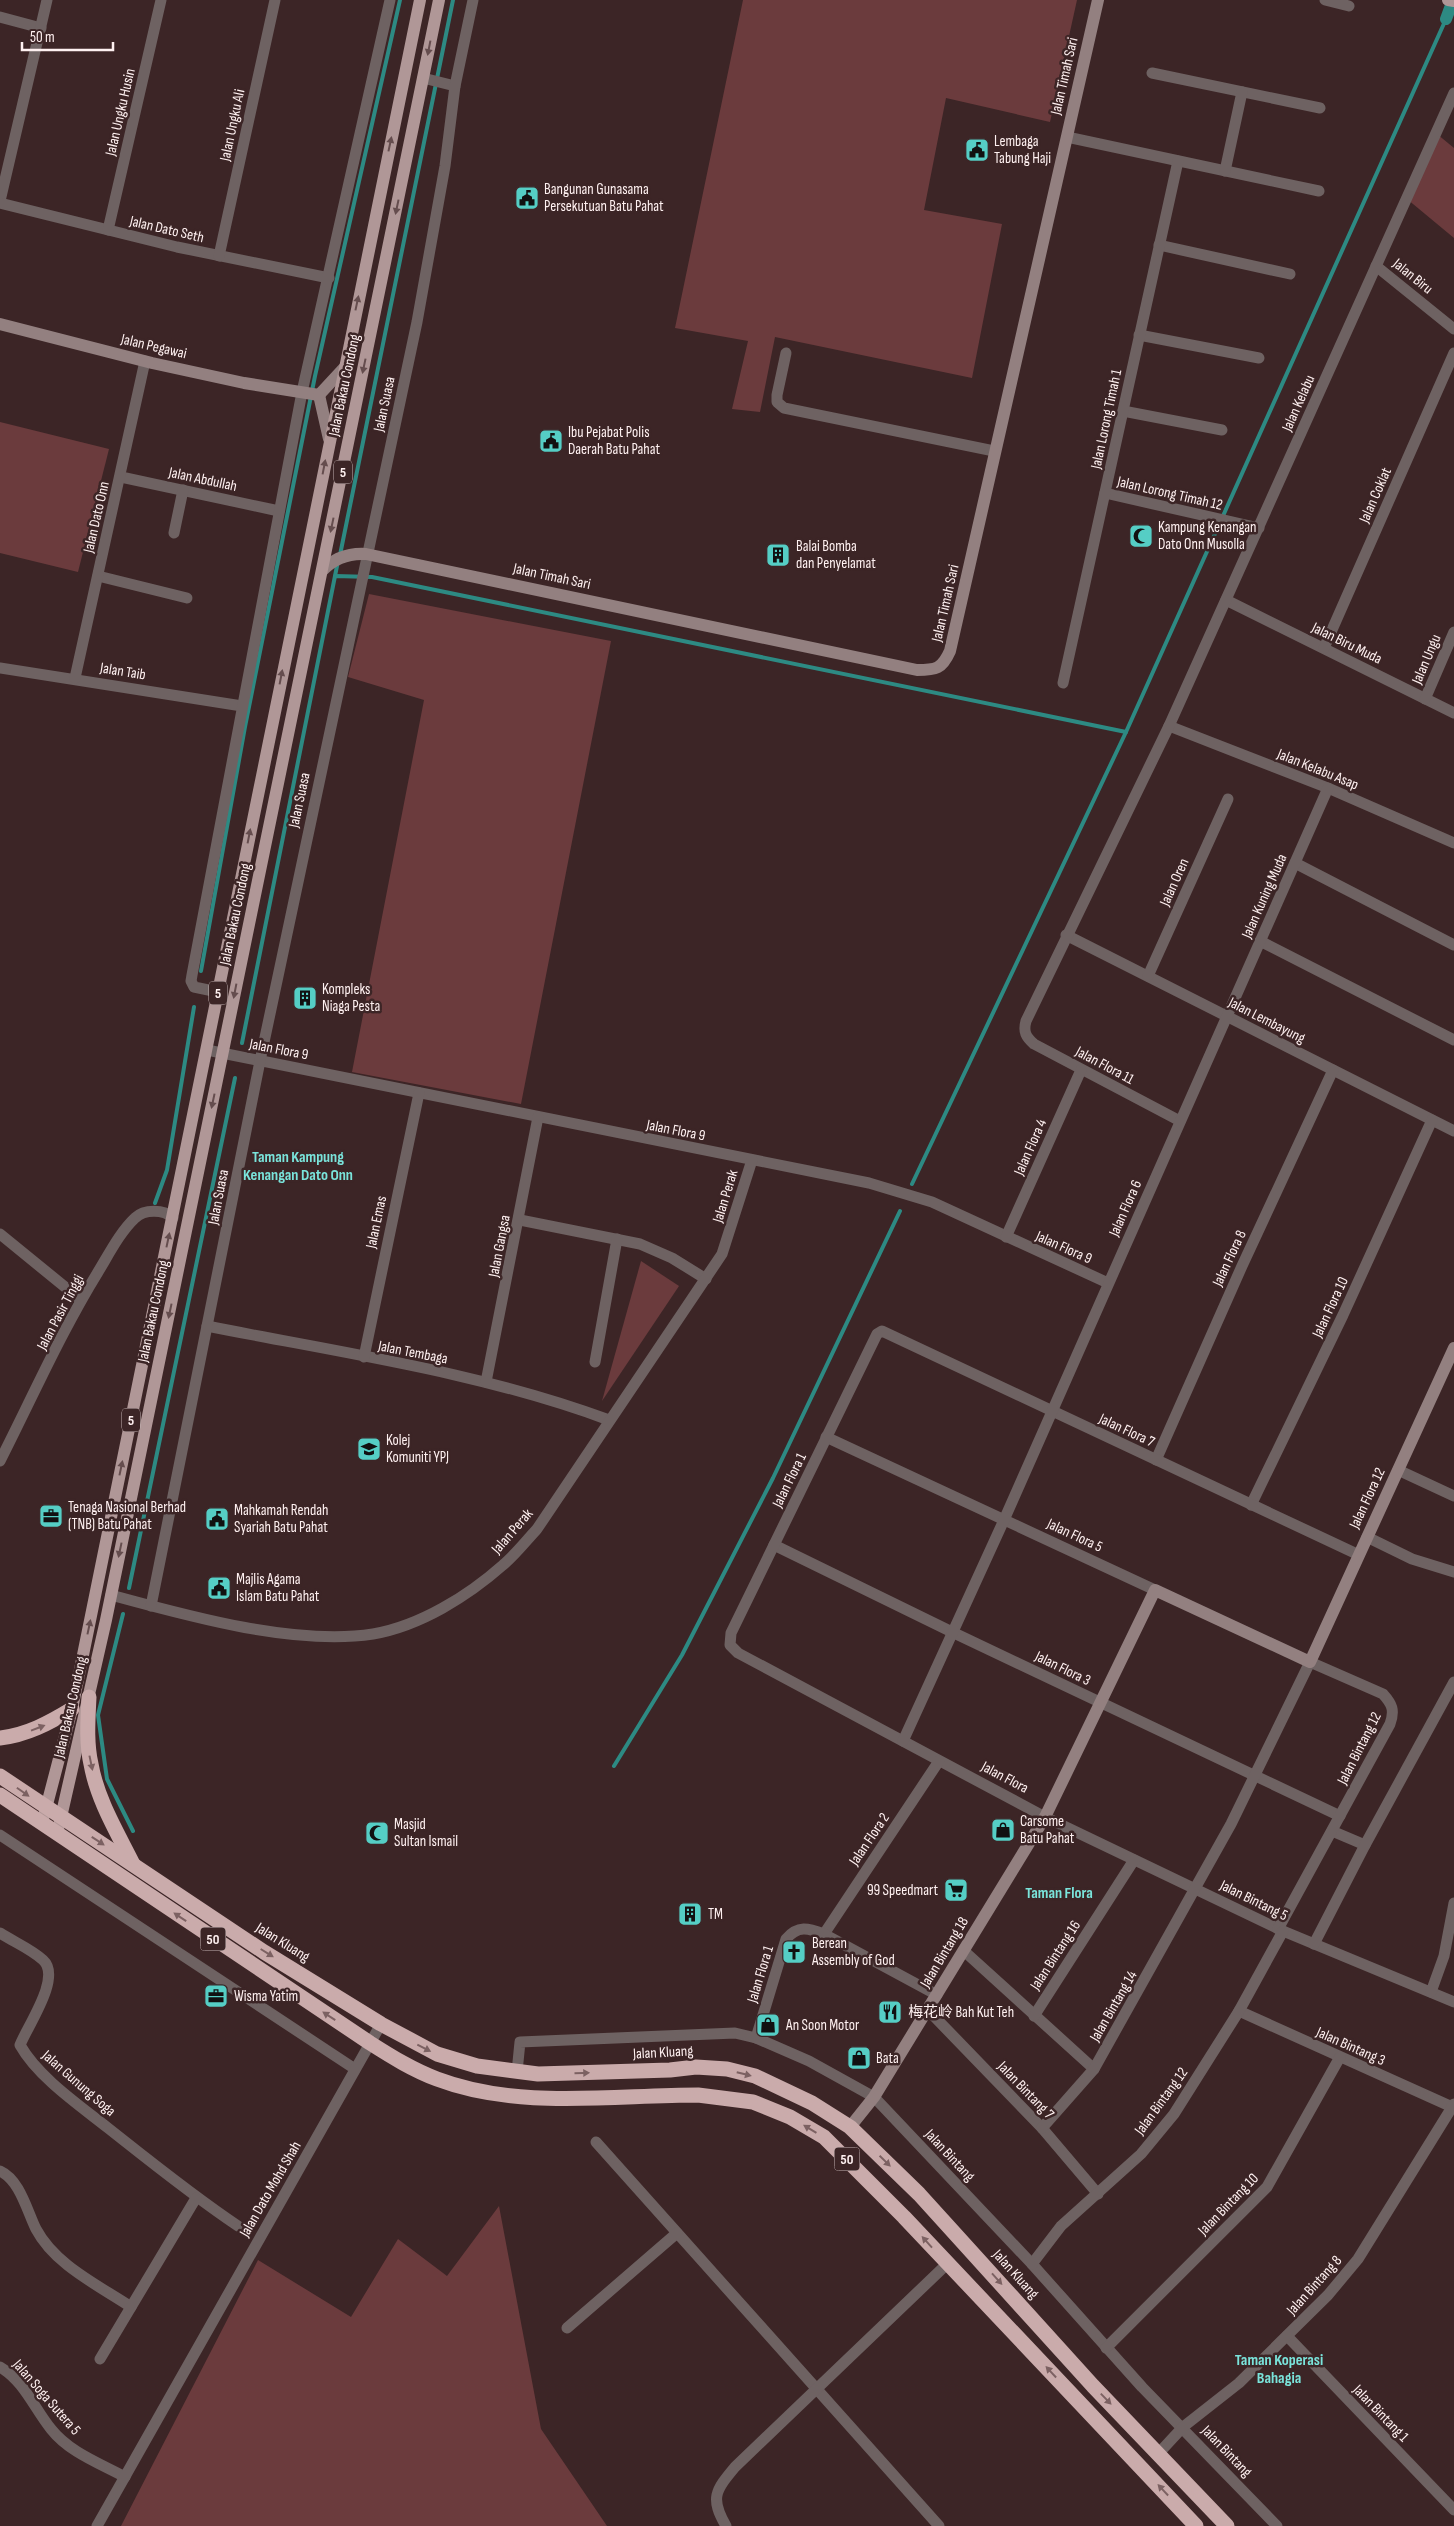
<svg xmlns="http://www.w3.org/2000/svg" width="1454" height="2526" font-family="'Sofia Sans Condensed','Noto Sans SC',sans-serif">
	<rect width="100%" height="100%" fill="#3c2526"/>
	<g fill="#6b3b3d">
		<path d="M743,0H1077L1050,122L946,98L924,210L1002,224L972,378L775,337L760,412L732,409L748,341L675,328Z"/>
		<path d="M1437,134L1454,148V238L1407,199Z"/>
		<path d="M0,422L109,449L78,572L0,553Z"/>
		<path d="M369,594L611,641L521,1104L352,1072L424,700L348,677Z"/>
		<path d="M641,1261L679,1286L602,1401Z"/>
		<path d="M499,2206L541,2429L607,2526H121L258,2260L351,2317L398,2239L447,2276Z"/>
	</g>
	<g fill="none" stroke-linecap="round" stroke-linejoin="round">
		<g stroke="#2d8a83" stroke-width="4">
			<path d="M340,555L453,0"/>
			<path d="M335,576L338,561"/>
			<path d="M201,971L245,727L315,376L400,0"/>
			<path d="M242,1043L335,576L372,577L1126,732"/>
			<path d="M912,1184L1126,732L1446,19"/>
			<path d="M155,1203L167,1170L194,1007"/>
			<path d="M129,1588L235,1078"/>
			<path d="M123,1614L98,1715L107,1779L133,1831"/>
			<path d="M614,1766L682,1655L773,1478L900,1211"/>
		</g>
		<path stroke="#2d8a83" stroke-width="12" d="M1446,19L1453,0"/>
		<g stroke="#6e6262" stroke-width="11">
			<path d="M1325,0L1349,6"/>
			<path d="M0,17L41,28"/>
			<path d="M1152,73L1320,108"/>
			<path d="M423,78L455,86"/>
			<path d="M1067,137L1319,191"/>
			<path d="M1225,171L1242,92"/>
			<path d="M0,201L47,0"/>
			<path d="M0,203L177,247L329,278"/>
			<path d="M108,230L161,0"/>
			<path d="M1159,245L1290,274"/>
			<path d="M219,256L275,0"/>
			<path d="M1376,266L1454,329"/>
			<path d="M1139,335L1259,358"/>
			<path d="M786,353L777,395V402L784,408L994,451"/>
			<path d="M1123,411L1222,430"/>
			<path d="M121,477L279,511"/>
			<path d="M1105,493L1259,528"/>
			<path d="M174,533L183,490"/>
			<path d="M98,576L187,598"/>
			<path d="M1226,600L1454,713"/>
			<path d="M1324,648L1454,353"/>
			<path d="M0,668L242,706"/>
			<path d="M75,678L145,361"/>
			<path d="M1063,683L1178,161"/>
			<path d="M1425,699L1454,632"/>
			<path d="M1169,726L1328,788L1454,843"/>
			<path d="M1295,863L1454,945"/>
			<path d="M1066,935L1454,1131"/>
			<path d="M1260,941L1454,1040"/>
			<path d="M1148,976L1228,799"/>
			<path d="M218,992L194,987L191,981L192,975L302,392L390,0"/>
			<path d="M207,1050L869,1183L932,1202L1108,1283"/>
			<path d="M1180,1121L1034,1044C1026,1037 1023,1032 1026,1021L1169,726L1454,93"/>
			<path d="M520,1220L640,1244L672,1258L706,1279"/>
			<path d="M0,1234L81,1300"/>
			<path d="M1006,1237L1081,1070"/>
			<path d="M207,1326C342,1353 480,1372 609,1420"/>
			<path d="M364,1357L419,1093"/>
			<path d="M595,1362L617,1239"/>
			<path d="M486,1382L538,1117"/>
			<path d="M826,1437L1155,1590"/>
			<path d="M1156,1460L1242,1266L1333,1070"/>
			<path d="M0,1461C32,1398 61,1332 98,1272C109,1254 120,1232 135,1218C144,1209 164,1209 173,1218"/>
			<path d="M1398,1470L1454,1496"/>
			<path d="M1251,1505L1343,1315L1432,1120"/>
			<path d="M1367,1537L1412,1559L1454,1572"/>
			<path d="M774,1545L952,1632L1340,1816"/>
			<path d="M1359,1555L882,1331L877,1334L731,1633L730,1645L738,1653L1045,1817L1283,1931L1454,2002"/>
			<path d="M111,1595C188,1616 295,1646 373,1634C420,1626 468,1596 503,1565C515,1555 526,1541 537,1529L722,1254L752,1160"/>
			<path d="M151,1606L260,1061L417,322L445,166L455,86L473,0"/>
			<path d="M903,1741L1004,1520L1328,788"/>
			<path d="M1332,1831L1365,1845"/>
			<path d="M0,1835L355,2069"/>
			<path d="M0,1933C14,1942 31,1949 43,1960C62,1977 28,2025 20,2045C38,2077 79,2105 108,2128C151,2162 193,2196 238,2226"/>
			<path d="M824,1934L939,1761"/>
			<path d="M1314,1944L1365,1845L1454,1682"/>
			<path d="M964,1951L1094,2069"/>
			<path d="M1431,1992L1444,1956L1454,1903"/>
			<path d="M928,2010L1042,2128L1098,2194"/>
			<path d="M1239,2011L1452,2107"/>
			<path d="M1034,2016L1134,1860"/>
			<path d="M756,2038L786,1939C798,1925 808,1928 824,1934L937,1995"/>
			<path d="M517,2072L520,2042L735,2033L756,2038L809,2061L874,2097L1032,2264L1142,2387L1277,2526"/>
			<path d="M1042,2128L1094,2069L1231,1824L1310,1662L1383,1694C1392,1704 1395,1710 1390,1724L1278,1929"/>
			<path d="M596,2142L939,2526"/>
			<path d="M0,2171C20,2180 27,2211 36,2229C55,2265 98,2285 131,2307"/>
			<path d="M1032,2264L1061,2226L1141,2154L1174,2114L1239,2011L1283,1931"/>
			<path d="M567,2328L677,2233"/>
			<path d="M1287,2336L1454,2510"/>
			<path d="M1106,2348L1267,2187L1340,2057"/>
			<path d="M100,2359L196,2198"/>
			<path d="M0,2367C24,2381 34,2408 51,2429C69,2452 99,2463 125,2477"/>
			<path d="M1158,2454L1183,2427L1239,2383L1328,2295L1358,2259L1454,2104"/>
			<path d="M97,2526L381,2024"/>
			<path d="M726,2526C710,2498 715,2491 735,2467L947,2264"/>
		</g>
		<g stroke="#938080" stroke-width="12">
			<path d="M0,324L152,363L244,383L319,395"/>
			<path d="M319,395L329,439"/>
			<path d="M319,395L344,368"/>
			<path d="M322,571C334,558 349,553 366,554L917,670C936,670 942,669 950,651L1098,0"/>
			<path d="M850,2127L874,2097L1045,1817L1155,1590L1310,1662L1454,1348"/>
		</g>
		<g stroke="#b09797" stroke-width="12">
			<path d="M1448,0L1454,1"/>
			<path d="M44,1816L72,1709L420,0"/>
			<path d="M59,1826L106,1620L439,0"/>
		</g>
		<g stroke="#caabab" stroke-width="15">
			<path d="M89,1697C88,1719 86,1742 91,1764C97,1799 117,1832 133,1864"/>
			<path d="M0,1738C27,1735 49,1723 72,1709"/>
			<path d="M0,1776L264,1952L381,2024L437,2054L477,2066L538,2074L670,2070L696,2067L727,2069L755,2076L812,2103L850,2127L919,2194L1093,2386L1227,2526"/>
			<path d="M0,1795L370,2043C392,2057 413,2070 437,2079C519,2110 612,2095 698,2095L753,2102L790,2117L824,2137L904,2217L1196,2526"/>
		</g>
	</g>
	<defs><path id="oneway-solid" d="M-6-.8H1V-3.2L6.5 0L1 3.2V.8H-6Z" transform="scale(1.25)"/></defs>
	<g fill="#654d4e">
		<use href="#oneway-solid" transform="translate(429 48) rotate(101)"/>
		<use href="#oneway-solid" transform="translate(390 144) rotate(-78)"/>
		<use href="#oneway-solid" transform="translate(397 207) rotate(102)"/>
		<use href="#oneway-solid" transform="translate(357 303) rotate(-78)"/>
		<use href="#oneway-solid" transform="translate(364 366) rotate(102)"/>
		<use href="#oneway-solid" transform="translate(324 467) rotate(-79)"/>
		<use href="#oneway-solid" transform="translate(332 525) rotate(102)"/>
		<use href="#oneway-solid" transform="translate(281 677) rotate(-79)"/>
		<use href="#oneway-solid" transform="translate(249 836) rotate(-79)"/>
		<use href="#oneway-solid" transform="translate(235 991) rotate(101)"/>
		<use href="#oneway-solid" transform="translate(213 1101) rotate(102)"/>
		<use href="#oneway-solid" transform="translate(168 1240) rotate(-78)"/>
		<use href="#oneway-solid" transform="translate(170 1311) rotate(102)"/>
		<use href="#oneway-solid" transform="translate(121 1468) rotate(-78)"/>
		<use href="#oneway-solid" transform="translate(120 1550) rotate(102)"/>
		<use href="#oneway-solid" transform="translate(89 1627) rotate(-78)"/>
	</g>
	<g fill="#7c6162">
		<use href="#oneway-solid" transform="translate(38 1728) rotate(-21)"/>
		<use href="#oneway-solid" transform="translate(91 1763) rotate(78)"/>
		<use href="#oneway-solid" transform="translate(23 1792) rotate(35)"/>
		<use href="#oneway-solid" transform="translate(98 1841) rotate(33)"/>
		<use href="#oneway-solid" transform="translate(180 1917) rotate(-146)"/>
		<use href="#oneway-solid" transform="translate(267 1953) rotate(32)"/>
		<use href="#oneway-solid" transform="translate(329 2016) rotate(-147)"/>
		<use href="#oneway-solid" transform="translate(424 2048) rotate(27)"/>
		<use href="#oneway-solid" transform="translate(582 2073) rotate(-2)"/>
		<use href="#oneway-solid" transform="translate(744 2074) rotate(14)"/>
		<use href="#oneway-solid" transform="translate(810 2129) rotate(-149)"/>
		<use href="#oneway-solid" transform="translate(885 2161) rotate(44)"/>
		<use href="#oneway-solid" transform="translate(927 2242) rotate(-132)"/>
		<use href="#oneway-solid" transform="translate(997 2279) rotate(48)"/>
		<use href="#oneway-solid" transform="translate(1051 2372) rotate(-133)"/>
		<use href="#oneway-solid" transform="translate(1106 2399) rotate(46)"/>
		<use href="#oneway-solid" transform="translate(1163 2490) rotate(-133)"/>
	</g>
	<defs>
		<g id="civic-square" transform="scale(1.25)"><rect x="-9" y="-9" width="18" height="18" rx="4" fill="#55cec5" stroke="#3c2526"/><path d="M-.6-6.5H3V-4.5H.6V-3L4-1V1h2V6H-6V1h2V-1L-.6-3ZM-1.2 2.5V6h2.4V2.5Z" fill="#111"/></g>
		<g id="mosque-square" transform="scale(1.25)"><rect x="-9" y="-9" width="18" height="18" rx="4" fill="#55cec5" stroke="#3c2526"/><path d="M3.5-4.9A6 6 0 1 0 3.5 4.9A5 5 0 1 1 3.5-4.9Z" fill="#111"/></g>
		<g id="building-square" transform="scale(1.25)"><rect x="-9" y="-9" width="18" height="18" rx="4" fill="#55cec5" stroke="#3c2526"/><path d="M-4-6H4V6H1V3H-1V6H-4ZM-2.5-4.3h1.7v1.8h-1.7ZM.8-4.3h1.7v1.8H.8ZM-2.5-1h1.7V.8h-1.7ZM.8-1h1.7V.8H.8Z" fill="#111"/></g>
		<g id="university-square" transform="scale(1.25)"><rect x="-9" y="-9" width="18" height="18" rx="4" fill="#55cec5" stroke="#3c2526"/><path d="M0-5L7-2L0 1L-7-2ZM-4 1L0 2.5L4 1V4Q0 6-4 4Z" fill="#111"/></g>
		<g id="office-square" transform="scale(1.25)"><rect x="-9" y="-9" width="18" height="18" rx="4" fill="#55cec5" stroke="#3c2526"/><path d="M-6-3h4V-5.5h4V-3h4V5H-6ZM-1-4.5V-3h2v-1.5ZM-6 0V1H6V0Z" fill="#111"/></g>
		<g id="shop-square" transform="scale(1.25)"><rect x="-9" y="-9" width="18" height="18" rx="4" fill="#55cec5" stroke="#3c2526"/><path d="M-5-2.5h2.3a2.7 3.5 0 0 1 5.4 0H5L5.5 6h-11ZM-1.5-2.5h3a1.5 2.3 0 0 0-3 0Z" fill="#111"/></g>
		<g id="supermarket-square" transform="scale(1.25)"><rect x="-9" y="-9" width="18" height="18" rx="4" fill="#55cec5" stroke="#3c2526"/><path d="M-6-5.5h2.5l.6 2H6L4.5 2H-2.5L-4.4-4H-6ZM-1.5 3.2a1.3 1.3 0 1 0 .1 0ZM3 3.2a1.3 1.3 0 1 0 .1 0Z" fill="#111"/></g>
		<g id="church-square" transform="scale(1.25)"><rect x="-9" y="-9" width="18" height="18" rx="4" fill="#55cec5" stroke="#3c2526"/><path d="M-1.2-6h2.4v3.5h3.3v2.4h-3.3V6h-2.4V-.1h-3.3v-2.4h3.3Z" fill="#111"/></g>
		<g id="restaurant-square" transform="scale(1.25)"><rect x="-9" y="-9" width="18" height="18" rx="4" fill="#55cec5" stroke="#3c2526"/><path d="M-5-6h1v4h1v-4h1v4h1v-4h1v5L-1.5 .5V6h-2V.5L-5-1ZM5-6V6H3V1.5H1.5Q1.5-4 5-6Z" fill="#111"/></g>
	</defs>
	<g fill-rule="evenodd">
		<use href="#civic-square" x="977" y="150"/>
		<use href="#civic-square" x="527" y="198"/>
		<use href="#civic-square" x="551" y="441"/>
		<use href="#mosque-square" x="1141" y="536"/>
		<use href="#building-square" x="778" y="555"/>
		<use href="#building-square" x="305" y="998"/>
		<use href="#university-square" x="369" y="1449"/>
		<use href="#office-square" x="51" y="1516"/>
		<use href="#civic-square" x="217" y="1519"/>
		<use href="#civic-square" x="219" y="1588"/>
		<use href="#shop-square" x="1003" y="1830"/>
		<use href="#mosque-square" x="377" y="1833"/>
		<use href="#supermarket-square" x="956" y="1890"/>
		<use href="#building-square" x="690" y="1914"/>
		<use href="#church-square" x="794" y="1952"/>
		<use href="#office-square" x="216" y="1996"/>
		<use href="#restaurant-square" x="890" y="2012"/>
		<use href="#shop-square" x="768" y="2025"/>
		<use href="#shop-square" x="859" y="2058"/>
	</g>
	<g text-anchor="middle" stroke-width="5" stroke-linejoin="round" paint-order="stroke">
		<g fill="#3c2526" stroke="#c4b4b4" stroke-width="1">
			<rect x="334" y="460.5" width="18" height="23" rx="4"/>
			<rect x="209" y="981.5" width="18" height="23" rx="4"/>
			<rect x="122" y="1408.5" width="18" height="23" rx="4"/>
			<rect x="200.5" y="1927.5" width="25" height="23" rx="4"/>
			<rect x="834.5" y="2147.5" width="25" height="23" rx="4"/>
		</g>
		<g font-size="14" font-weight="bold" fill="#fff1f1">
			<text x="343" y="477">5</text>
			<text x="218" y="998">5</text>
			<text x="131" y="1425">5</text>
			<text x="213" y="1944">50</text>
			<text x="847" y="2164">50</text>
		</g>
		<g font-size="15" fill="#fff1f1" stroke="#3c2526">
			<text transform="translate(1064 76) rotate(-77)" y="5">Jalan Timah Sari</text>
			<text transform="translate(120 112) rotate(-77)" y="5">Jalan Ungku Husin</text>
			<text transform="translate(232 125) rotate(-78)" y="5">Jalan Ungku Ali</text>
			<text transform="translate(167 229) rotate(13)" y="5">Jalan Dato Seth</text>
			<text transform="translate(1413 276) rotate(39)" y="5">Jalan Biru</text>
			<text transform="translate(154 346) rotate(13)" y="5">Jalan Pegawai</text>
			<text transform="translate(344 385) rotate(-78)" y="5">Jalan Bakau Condong</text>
			<text transform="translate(1298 403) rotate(-66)" y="5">Jalan Kelabu</text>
			<text transform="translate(384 404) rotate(-78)" y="5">Jalan Suasa</text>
			<text transform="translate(1106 419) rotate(-78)" y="5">Jalan Lorong Timah 1</text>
			<text transform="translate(203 479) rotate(12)" y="5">Jalan Abdullah</text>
			<text transform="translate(1170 493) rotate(13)" y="5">Jalan Lorong Timah 12</text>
			<text transform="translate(1375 495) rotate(-66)" y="5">Jalan Coklat</text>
			<text transform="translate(96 517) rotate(-77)" y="5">Jalan Dato Onn</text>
			<text transform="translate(552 576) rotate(12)" y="5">Jalan Timah Sari</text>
			<text transform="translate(945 603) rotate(-77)" y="5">Jalan Timah Sari</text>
			<text transform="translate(1347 643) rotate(26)" y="5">Jalan Biru Muda</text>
			<text transform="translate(1426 659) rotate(-67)" y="5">Jalan Ungu</text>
			<text transform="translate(123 671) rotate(9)" y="5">Jalan Taib</text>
			<text transform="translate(1318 769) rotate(22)" y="5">Jalan Kelabu Asap</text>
			<text transform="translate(299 800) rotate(-78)" y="5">Jalan Suasa</text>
			<text transform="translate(1174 882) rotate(-66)" y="5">Jalan Oren</text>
			<text transform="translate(1264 896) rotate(-66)" y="5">Jalan Kuning Muda</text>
			<text transform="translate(235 914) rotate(-78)" y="5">Jalan Bakau Condong</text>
			<text transform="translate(1267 1020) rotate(27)" y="5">Jalan Lembayung</text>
			<text transform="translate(279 1049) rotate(11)" y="5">Jalan Flora 9</text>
			<text transform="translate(1105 1065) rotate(28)" y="5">Jalan Flora 11</text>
			<text transform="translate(676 1130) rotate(11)" y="5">Jalan Flora 9</text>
			<text transform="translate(1030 1147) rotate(-66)" y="5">Jalan Flora 4</text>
			<text transform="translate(725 1196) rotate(-73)" y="5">Jalan Perak</text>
			<text transform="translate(218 1197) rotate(-79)" y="5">Jalan Suasa</text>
			<text transform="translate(1125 1208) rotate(-66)" y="5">Jalan Flora 6</text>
			<text transform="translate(376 1222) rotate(-78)" y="5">Jalan Emas</text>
			<text transform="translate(499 1246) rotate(-79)" y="5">Jalan Gangsa</text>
			<text transform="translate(1064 1247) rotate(24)" y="5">Jalan Flora 9</text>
			<text transform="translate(1229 1258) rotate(-65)" y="5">Jalan Flora 8</text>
			<text transform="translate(1330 1307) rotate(-65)" y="5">Jalan Flora 10</text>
			<text transform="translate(153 1311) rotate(-78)" y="5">Jalan Bakau Condong</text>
			<text transform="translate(60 1312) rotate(-62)" y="5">Jalan Pasir Tinggi</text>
			<text transform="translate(413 1352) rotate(11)" y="5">Jalan Tembaga</text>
			<text transform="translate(1127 1430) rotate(25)" y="5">Jalan Flora 7</text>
			<text transform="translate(789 1480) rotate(-64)" y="5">Jalan Flora 1</text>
			<text transform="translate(1367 1498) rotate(-65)" y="5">Jalan Flora 12</text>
			<text transform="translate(512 1531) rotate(-49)" y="5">Jalan Perak</text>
			<text transform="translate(1075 1535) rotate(25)" y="5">Jalan Flora 5</text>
			<text transform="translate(1063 1668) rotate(26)" y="5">Jalan Flora 3</text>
			<text transform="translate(70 1707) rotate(-77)" y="5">Jalan Bakau Condong</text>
			<text transform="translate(1359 1748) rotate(-63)" y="5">Jalan Bintang 12</text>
			<text transform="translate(1005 1777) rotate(28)" y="5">Jalan Flora</text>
			<text transform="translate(869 1839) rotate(-56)" y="5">Jalan Flora 2</text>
			<text transform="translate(1254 1900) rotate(26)" y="5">Jalan Bintang 5</text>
			<text transform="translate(283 1942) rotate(32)" y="5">Jalan Kluang</text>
			<text transform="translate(944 1952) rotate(-59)" y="5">Jalan Bintang 18</text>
			<text transform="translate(1055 1955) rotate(-57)" y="5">Jalan Bintang 16</text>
			<text transform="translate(760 1974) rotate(-73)" y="5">Jalan Flora 1</text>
			<text transform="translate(1113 2006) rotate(-60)" y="5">Jalan Bintang 14</text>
			<text transform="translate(1351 2046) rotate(24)" y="5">Jalan Bintang 3</text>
			<text transform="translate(663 2052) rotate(-3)" y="5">Jalan Kluang</text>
			<text transform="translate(79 2083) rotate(41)" y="5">Jalan Gunung Soga</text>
			<text transform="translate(1026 2090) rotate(46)" y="5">Jalan Bintang 7</text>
			<text transform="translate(1161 2101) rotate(-54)" y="5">Jalan Bintang 12</text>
			<text transform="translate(950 2155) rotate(47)" y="5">Jalan Bintang</text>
			<text transform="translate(270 2189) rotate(-60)" y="5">Jalan Dato Mohd Shah</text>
			<text transform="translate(1228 2204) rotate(-46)" y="5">Jalan Bintang 10</text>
			<text transform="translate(1016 2274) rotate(48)" y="5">Jalan Kluang</text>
			<text transform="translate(1314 2285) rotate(-48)" y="5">Jalan Bintang 8</text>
			<text transform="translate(47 2397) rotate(49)" y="5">Jalan Soga Sutera 5</text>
			<text transform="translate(1381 2413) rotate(46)" y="5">Jalan Bintang 1</text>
			<text transform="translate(1227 2451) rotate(46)" y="5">Jalan Bintang</text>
		</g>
		<g font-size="15" fill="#fff1f1" stroke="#3c2526" text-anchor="start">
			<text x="994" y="146">Lembaga<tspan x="994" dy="17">Tabung Haji</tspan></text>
			<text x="544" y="194">Bangunan Gunasama<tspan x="544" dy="17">Persekutuan Batu Pahat</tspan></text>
			<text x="568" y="437">Ibu Pejabat Polis<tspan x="568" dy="17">Daerah Batu Pahat</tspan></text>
			<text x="1158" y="532">Kampung Kenangan<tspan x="1158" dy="17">Dato Onn Musolla</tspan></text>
			<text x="796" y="551">Balai Bomba<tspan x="796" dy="17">dan Penyelamat</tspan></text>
			<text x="322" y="994">Kompleks<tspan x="322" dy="17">Niaga Pesta</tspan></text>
			<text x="386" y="1445">Kolej<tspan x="386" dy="17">Komuniti YPJ</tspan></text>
			<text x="68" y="1512">Tenaga Nasional Berhad<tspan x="68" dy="17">(TNB) Batu Pahat</tspan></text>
			<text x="234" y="1515">Mahkamah Rendah<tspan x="234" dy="17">Syariah Batu Pahat</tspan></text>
			<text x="236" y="1584">Majlis Agama<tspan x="236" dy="17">Islam Batu Pahat</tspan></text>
			<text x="1020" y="1826">Carsome<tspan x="1020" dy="17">Batu Pahat</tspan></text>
			<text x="394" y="1829">Masjid<tspan x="394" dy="17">Sultan Ismail</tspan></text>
			<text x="938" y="1895" text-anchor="end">99 Speedmart</text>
			<text x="708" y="1919">TM</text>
			<text x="812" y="1948">Berean<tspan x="812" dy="17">Assembly of God</tspan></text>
			<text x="234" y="2001">Wisma Yatim</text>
			<text x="908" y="2017">梅花岭 Bah Kut Teh</text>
			<text x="786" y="2030">An Soon Motor</text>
			<text x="876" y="2063">Bata</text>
		</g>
		<g font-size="16" font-weight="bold" fill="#7ae4db" stroke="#3c2526">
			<text x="298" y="1162">Taman Kampung<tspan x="298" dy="18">Kenangan Dato Onn</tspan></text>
			<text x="1059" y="1898">Taman Flora</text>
			<text x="1279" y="2365">Taman Koperasi<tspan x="1279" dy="18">Bahagia</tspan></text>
		</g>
	</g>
	<path d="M22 42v8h91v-8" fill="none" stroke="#fff1f1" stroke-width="2.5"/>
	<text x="30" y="42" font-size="15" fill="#fff1f1" stroke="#3c2526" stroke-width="4" paint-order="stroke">50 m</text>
</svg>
